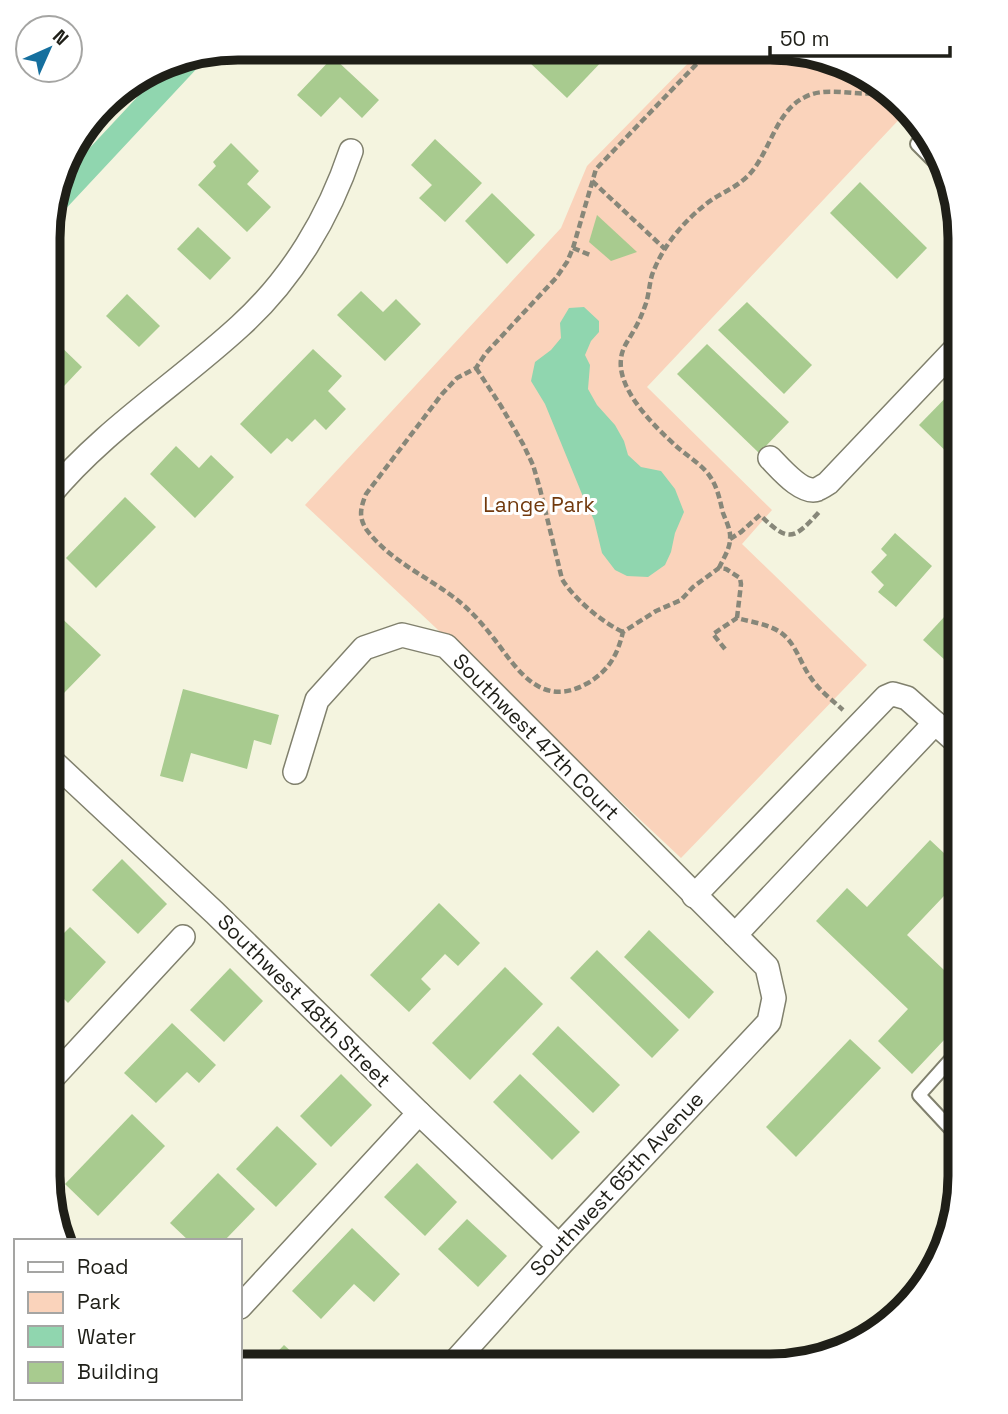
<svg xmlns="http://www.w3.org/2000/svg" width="1008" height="1414" font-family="'Space Grotesk',sans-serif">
	<rect width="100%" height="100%" fill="#f4f4df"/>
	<path fill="#fad3bb" d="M702,49H796L886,86L907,111L647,387L772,510L742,544L867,665L681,858L305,505L561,228L587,166Z"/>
	<path fill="#90d6af" d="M584,307L599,321V332L591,341L585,355L590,365L588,389L597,405L615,425L624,441L628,455L641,467L661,471L675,489L684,512L675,533L671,552L665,565L648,577L627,576L615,570L602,553L594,520L584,499L545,404L531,381L535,362L551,350L561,338L560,323L569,308Z"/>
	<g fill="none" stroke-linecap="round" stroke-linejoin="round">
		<path stroke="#90d6af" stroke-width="24" d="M51,207L193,55"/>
	</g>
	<g fill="#a8cb8f">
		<path d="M541,48H597L606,57L567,98L528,61Z"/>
		<path d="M333,57L379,100L362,118L340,97L321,117L297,95Z"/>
		<path d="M435,139L482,183L445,222L419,198L432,185L411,165Z"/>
		<path d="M231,143L259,171L247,184L271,207L247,232L198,185L216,166L213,162Z"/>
		<path d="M860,182L927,248L897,279L830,213Z"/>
		<path d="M492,193L535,235L507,264L465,221Z"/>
		<path d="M597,215L637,252L611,261L589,242Z"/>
		<path d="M198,227L231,258L210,280L177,249Z"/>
		<path d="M361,291L383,312L396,299L421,324L385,361L337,315Z"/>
		<path d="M127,294L160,326L139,347L106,316Z"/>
		<path d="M747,302L812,365L784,394L718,330Z"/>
		<path d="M54,340L82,367L49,402V346Z"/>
		<path d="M707,344L789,422L759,453L677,374Z"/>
		<path d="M313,349L342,376L328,391L346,409L326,430L315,419L292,442L287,438L271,454L240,424Z"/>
		<path d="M961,382V463L959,464L919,425Z"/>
		<path d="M176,446L199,468L211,455L234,477L195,518L150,474Z"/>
		<path d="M125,497L156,527L96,588L66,558Z"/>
		<path d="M895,533L932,566L896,607L878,592L884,585L871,572L887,555L881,549Z"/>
		<path d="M956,604L961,608V667L957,671L923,640Z"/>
		<path d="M54,611L101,655L64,693L48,678V657L50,655L48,654V617Z"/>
		<path d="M183,689L279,715L271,745L254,740L247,769L191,753L183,782L160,776Z"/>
		<path d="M930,840L960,868V879L907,935L944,970L960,954V1023L912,1074L878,1041L908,1009L816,921L847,888L867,907Z"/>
		<path d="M122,859L167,904L138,934L92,890Z"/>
		<path d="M439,903L480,943L458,966L445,954L421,979L431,989L409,1012L370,975Z"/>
		<path d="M70,927L106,962L68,1003L48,983V945L50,947Z"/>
		<path d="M649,930L714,992L689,1019L624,957Z"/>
		<path d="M597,950L679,1030L652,1058L570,978Z"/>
		<path d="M505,967L543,1004L470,1080L432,1043Z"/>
		<path d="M230,968L263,1001L224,1042L190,1010Z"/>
		<path d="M172,1023L216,1065L199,1083L187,1072L156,1103L124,1073Z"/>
		<path d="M558,1026L620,1085L593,1113L532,1054Z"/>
		<path d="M850,1039L881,1068L796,1157L766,1127Z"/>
		<path d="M341,1074L372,1105L331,1147L300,1116Z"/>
		<path d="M520,1074L580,1132L552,1160L493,1102Z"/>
		<path d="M132,1114L165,1146L98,1216L65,1184Z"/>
		<path d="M277,1126L317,1164L276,1207L236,1169Z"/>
		<path d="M417,1163L457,1202L425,1236L384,1197Z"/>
		<path d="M218,1173L255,1209L224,1241H189L170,1223Z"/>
		<path d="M467,1219L507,1256L478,1287L438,1249Z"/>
		<path d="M352,1228L400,1274L374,1302L354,1284L321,1319L292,1291Z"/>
		<path d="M284,1345L306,1365H265Z"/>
	</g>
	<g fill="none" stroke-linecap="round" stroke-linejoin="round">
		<g stroke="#80806d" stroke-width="16">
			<g id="lane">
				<path d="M917,144L946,173"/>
				<path d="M960,1139L919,1095L960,1049"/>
			</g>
		</g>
		<g stroke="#80806d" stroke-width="26">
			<g id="street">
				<path d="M770,458C780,468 802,495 818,489C819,489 828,483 828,483L961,343"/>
				<path d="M48,497C103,430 177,384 240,326C292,279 329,217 351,151"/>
				<path d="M48,757L215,913L419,1113L559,1246"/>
				<path d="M295,772L317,700L364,648L402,635L446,646L767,967L774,998L769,1022L559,1246L451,1366"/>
				<path d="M694,896L886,697L893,694L907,698L961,746"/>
				<path d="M735,935L935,723"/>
				<path d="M47,1084L183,937"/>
				<path d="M240,1307L419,1113"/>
			</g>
		</g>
		<g stroke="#878779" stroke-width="4.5" stroke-dasharray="7 3.5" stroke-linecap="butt">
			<path d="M711,49L596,169L573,248L567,262L556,278L486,353L476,368L457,378L442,394L366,494C361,507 358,516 366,529C391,563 432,578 462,604C474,614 485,627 495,640C519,672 542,709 588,683C609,670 617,656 623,632L656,611L681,600L693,587L719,568L726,569L740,578L741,584L737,618"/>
			<path d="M592,181L665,249"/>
			<path d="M573,248L590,255"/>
			<path d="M476,368L501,406L523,444L533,465L540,489L562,579C573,598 603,623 623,632"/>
			<path d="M730,539L741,532L760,515C788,542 793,541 819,512"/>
			<path d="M719,568C723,559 730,549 730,539C731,530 726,521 723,513C720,501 718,489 711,478C703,465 687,456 676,446C655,427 617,390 621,359C622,347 629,340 634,330C639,322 642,314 645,306C649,296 649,285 652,275C662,247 683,222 706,204C717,195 731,190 742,181C770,160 772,113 805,97C830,84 862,100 889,90"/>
			<path d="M725,649L713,634L737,618C751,622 768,624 780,632C796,643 800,663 811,678C820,691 832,700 843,710"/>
		</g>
		<use href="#lane" stroke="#fff" stroke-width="12"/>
		<use href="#street" stroke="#fff" stroke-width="23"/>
	</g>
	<g text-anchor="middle" stroke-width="6" stroke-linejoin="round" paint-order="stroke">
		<g font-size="21" fill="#71390d" stroke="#fff">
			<text x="539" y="512">Lange Park</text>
		</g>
		<g font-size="21" fill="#1f1f18" stroke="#fff">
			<text transform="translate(536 737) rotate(45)" y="7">Southwest 47th Court</text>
			<text transform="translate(304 1001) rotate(45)" y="7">Southwest 48th Street</text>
			<text transform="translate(617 1184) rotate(-47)" y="7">Southwest 65th Avenue</text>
		</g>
	</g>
	<path d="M0 0H1008V1414H0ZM238 60H770A178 178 0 0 1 948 238V1176A178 178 0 0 1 770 1354H238A178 178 0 0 1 60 1176V238A178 178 0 0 1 238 60Z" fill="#fff" fill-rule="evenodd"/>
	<path fill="none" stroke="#1f1f18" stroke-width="9" d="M238 60H770A178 178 0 0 1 948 238V1176A178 178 0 0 1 770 1354H238A178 178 0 0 1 60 1176V238A178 178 0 0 1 238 60Z"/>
	<rect x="14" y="1239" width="228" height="161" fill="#ffffff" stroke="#a5a5a3" stroke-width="2"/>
	<rect x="28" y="1262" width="35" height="10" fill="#ffffff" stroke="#a5a5a3" stroke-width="2"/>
	<text x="77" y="1274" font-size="21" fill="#1f1f18">Road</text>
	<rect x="28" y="1292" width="35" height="21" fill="#fad3bb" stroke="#a5a5a3" stroke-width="2"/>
	<text x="77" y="1309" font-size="21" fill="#1f1f18">Park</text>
	<rect x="28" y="1326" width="35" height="21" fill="#90d6af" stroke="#a5a5a3" stroke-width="2"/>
	<text x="77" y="1344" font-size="21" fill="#1f1f18">Water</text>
	<rect x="28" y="1362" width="35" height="21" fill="#a8cb8f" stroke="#a5a5a3" stroke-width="2"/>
	<text x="77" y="1379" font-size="21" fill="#1f1f18">Building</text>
	<g transform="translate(49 49) rotate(45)"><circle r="33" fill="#ffffff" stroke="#a5a5a3" stroke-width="2"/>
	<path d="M0-5L12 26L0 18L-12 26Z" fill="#156f9e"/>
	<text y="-10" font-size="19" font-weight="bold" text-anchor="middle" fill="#1f1f18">N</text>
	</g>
	<path d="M770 46v10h180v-10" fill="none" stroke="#1f1f18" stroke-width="3.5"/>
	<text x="780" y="46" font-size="21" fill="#1f1f18" stroke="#ffffff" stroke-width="5" paint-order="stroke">50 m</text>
</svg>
